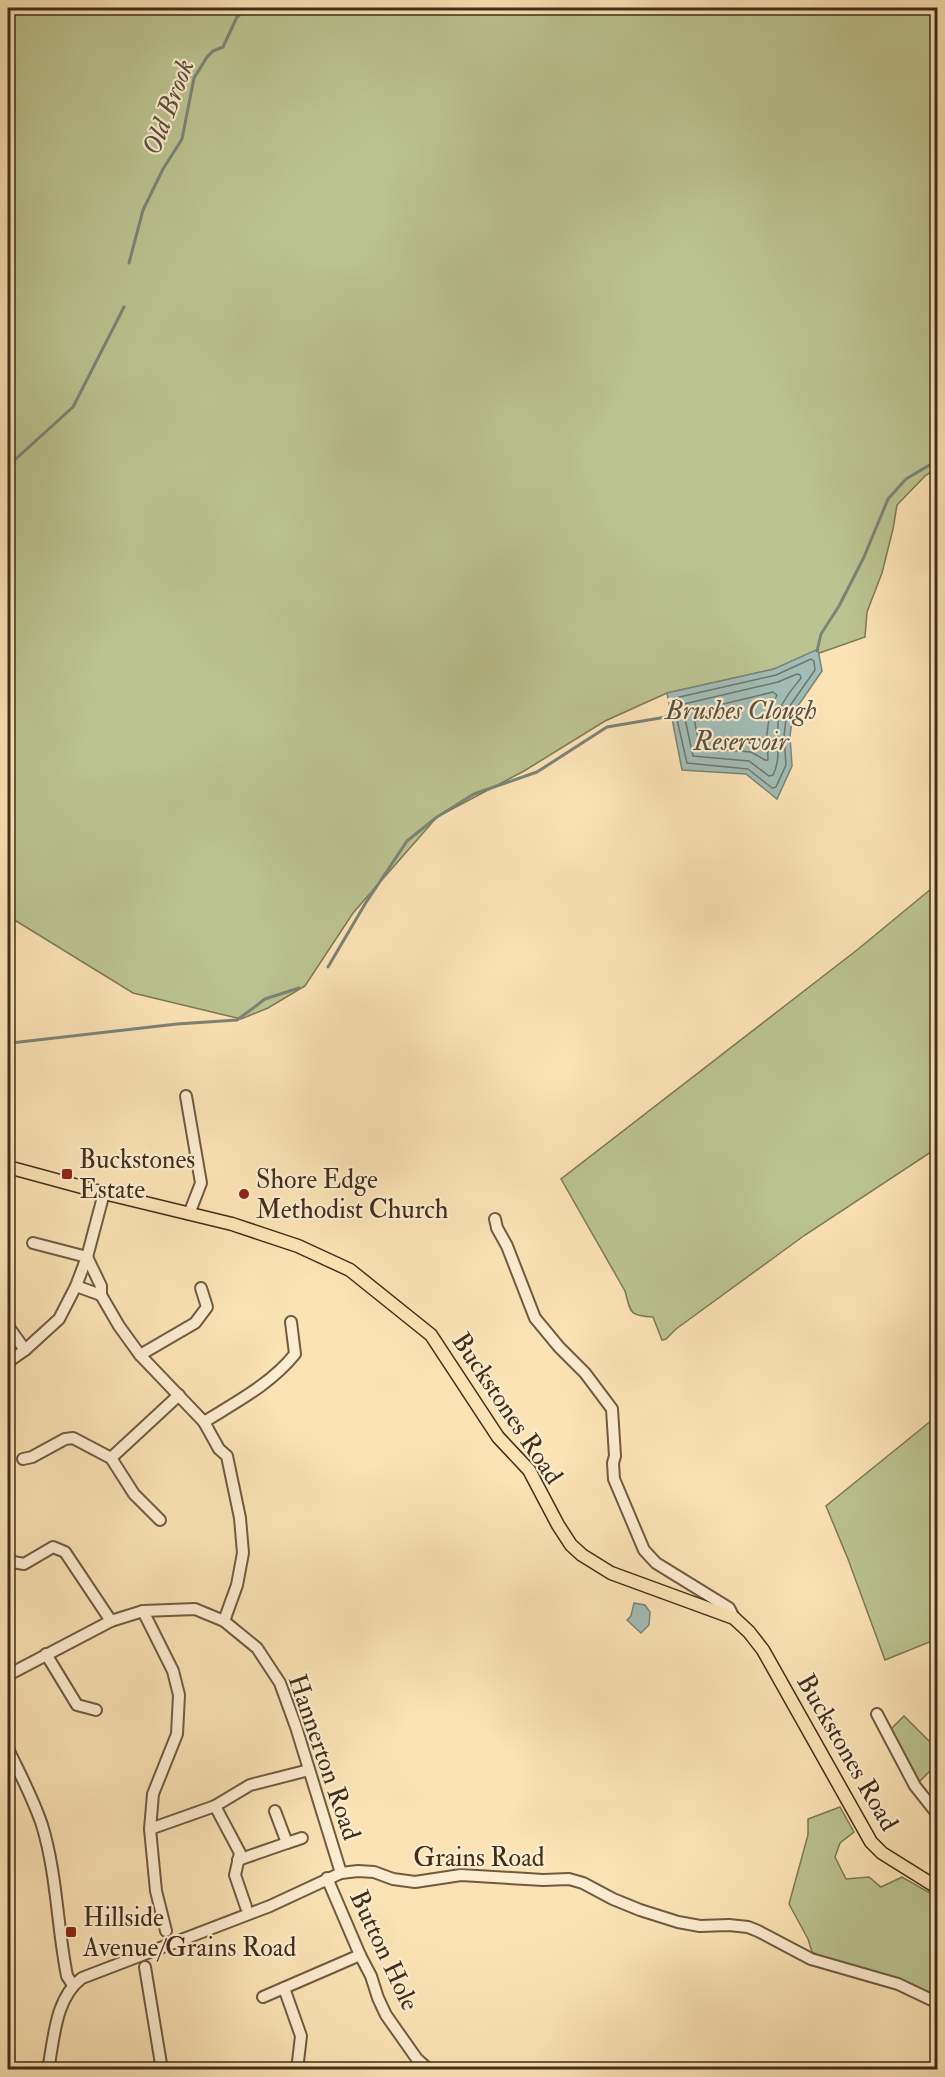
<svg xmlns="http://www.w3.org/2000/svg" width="945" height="2077" font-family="'IM FELL Double Pica',serif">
	<rect width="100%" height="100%" fill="#fce3b6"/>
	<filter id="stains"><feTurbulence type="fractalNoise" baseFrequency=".00333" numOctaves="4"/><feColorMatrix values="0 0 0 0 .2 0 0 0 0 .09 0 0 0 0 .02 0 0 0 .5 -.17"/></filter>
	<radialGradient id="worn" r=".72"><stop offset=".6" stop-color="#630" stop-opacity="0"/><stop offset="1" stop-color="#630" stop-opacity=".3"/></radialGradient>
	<g fill="#bbc491" stroke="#7e7956" stroke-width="1.5">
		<path d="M8,8H937V468L925,476L897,505L893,529L882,573L867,612L865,637L774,669L667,693L605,721L524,771L437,817L353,913L305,986L268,1008L241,1019L133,993L8,916Z"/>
		<path d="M937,884V1148L805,1235L676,1329L666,1339L662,1340L653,1317C629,1316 631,1313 625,1291L561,1179L857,950Z"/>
		<path d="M937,1416V1639L885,1660L848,1559L826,1506Z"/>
		<path d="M904,1716L937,1749V1764L919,1782L898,1747L891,1729Z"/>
		<path d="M840,1807L854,1832L840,1843L835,1857L846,1879L869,1877L881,1887L902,1877L937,1897V1996L903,1981L824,1958L812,1952L808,1939L789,1904L808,1835V1819Z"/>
	</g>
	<g fill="#a1bdb7" stroke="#7b8478" stroke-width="1.5">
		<path d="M818,649L822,671L793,713L790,736L792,766L777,799L746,774L682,770L667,693L774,669Z"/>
		<path d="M634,1603L645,1605L650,1612L649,1625L641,1633L627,1620L631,1616Z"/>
	</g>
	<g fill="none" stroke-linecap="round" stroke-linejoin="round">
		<g stroke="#717668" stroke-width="1.5">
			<path d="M811,659L814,661L815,670L787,710L784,736L786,765L776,787L772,788L748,769L687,763L676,715L675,698L776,675Z"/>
			<path d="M797,674L800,675L801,678C794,687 783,699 780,710C774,731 783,756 773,775L769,776L749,761L693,756L684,714V704L778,682Z"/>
			<path d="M773,692L777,695L770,710L767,734L768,760H765L751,752L700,748L693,714L694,711Z"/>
		</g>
		<g stroke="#7b8478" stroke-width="3">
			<path d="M129,263L143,210L163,169L182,139L194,78L207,57L213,51L223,47L237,17L241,14L243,8"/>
			<path d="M8,466L73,407L124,307"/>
			<path d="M817,651L821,634L839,606L864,557L888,499L906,479L938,460"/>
			<path d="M328,967L365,904L407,841L437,817L474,794L537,772L607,727L672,716"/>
			<path d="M11,1043L177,1024L237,1020L265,999L299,988"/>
		</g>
		<g stroke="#705b41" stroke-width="14">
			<g id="minor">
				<path d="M186,1096L201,1183L189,1214"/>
				<path d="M495,1219L497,1228L507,1246L535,1318L559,1347L585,1373L612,1409L615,1456L613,1463L614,1479L644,1550L656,1563L729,1608L734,1618"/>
				<path d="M33,1243L87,1257L101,1286V1295L119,1326L140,1355L204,1422L219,1449L227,1456L240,1518L243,1553L237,1585L224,1621"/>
				<path d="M76,1286L101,1295"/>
				<path d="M8,1326L25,1350"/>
				<path d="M140,1355L195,1323L207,1307L201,1288"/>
				<path d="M8,1362L25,1350L59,1319L76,1286L87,1257L104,1193"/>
				<path d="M204,1422C236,1402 271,1384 295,1354L291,1322"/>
				<path d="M111,1458L179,1395"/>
				<path d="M23,1459L32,1457L65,1439L73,1438L111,1458L134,1494L160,1520"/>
				<path d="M8,1561L24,1564L53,1547L65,1552L111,1621"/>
				<path d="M143,1611L173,1671L179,1695L177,1734L153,1794L150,1829L156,1891L166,1931"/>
				<path d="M46,1654L77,1705L96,1710"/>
				<path d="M8,1675L111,1621L143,1611L195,1609L224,1621L257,1648L280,1683L296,1727L341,1873"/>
				<path d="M877,1714L915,1786L938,1815"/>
				<path d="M8,1749C20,1774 33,1798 42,1825C57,1874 57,1926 67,1976L73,1985"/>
				<path d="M215,1806L240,1853L235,1875L246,1907"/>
				<path d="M150,1829L215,1806L250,1785L309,1770"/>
				<path d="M287,1843L302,1838"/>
				<path d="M238,1860L287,1843L275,1811"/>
				<path d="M327,1878L360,1955L371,1976L378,1998L386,2015L417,2059L426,2067"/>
				<path d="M145,1967L162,2070"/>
				<path d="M284,1988L301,2036L297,2070"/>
				<path d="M263,1997L360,1955"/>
				<path d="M48,2070C54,2039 55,1998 82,1978L270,1906L341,1873L358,1871L374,1872L393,1879L415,1882L461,1875L543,1880L569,1879L583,1883L613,1899L640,1910L678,1922L700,1926L729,1925L748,1927L758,1931L811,1959L898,1984L938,2003"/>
				<path d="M114,2070H128"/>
			</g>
		</g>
		<g stroke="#412e1a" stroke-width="15">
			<path id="major" d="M8,1167L104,1193L232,1224L298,1246L350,1270L431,1335L498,1437L529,1470L558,1525L571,1545L582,1555L611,1573L734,1618L749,1632L763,1650L871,1842L882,1853L938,1888"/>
		</g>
		<use href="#minor" stroke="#fdedd0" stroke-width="10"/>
		<use href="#major" stroke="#fce3b6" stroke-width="12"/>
	</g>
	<g fill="#8f2418" stroke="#fdedd0" stroke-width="2">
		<rect x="61" y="1168" width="12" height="12" rx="3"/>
		<circle cx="244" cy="1194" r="6"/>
		<rect x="65" y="1926" width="12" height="12" rx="3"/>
	</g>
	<g text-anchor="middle" stroke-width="4.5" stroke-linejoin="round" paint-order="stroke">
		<g font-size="26" fill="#412e1a" stroke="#fdedd0" text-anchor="start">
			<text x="79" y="1168">Buckstones<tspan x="79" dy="30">Estate</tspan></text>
			<text x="256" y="1188">Shore Edge<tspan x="256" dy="30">Methodist Church</tspan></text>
			<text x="83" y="1926">Hillside<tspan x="83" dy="30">Avenue/Grains Road</tspan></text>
		</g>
		<g font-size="26" fill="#412e1a" stroke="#fdedd0">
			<text transform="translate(508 1408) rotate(56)" y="9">Buckstones Road</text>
			<text transform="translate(848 1752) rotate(60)" y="9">Buckstones Road</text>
			<text transform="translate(325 1757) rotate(71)" y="9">Hannerton Road</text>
			<text x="479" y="1866">Grains Road</text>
			<text transform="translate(385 1950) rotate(65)" y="9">Button Hole</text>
		</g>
		<g font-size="27" font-style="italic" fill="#595241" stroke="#fdedd0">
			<text transform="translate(168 107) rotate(-69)" y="9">Old Brook</text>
			<text x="741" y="719">Brushes Clough<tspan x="741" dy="31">Reservoir</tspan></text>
		</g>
	</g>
	<rect width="945" height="2077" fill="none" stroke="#fce3b6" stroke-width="30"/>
	<rect x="9" y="9" width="927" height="2059" fill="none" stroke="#412e1a" stroke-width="3"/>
	<rect x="15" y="15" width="915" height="2047" fill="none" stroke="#412e1a" stroke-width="1.5"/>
	<rect width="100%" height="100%" filter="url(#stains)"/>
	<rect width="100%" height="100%" fill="url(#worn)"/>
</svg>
